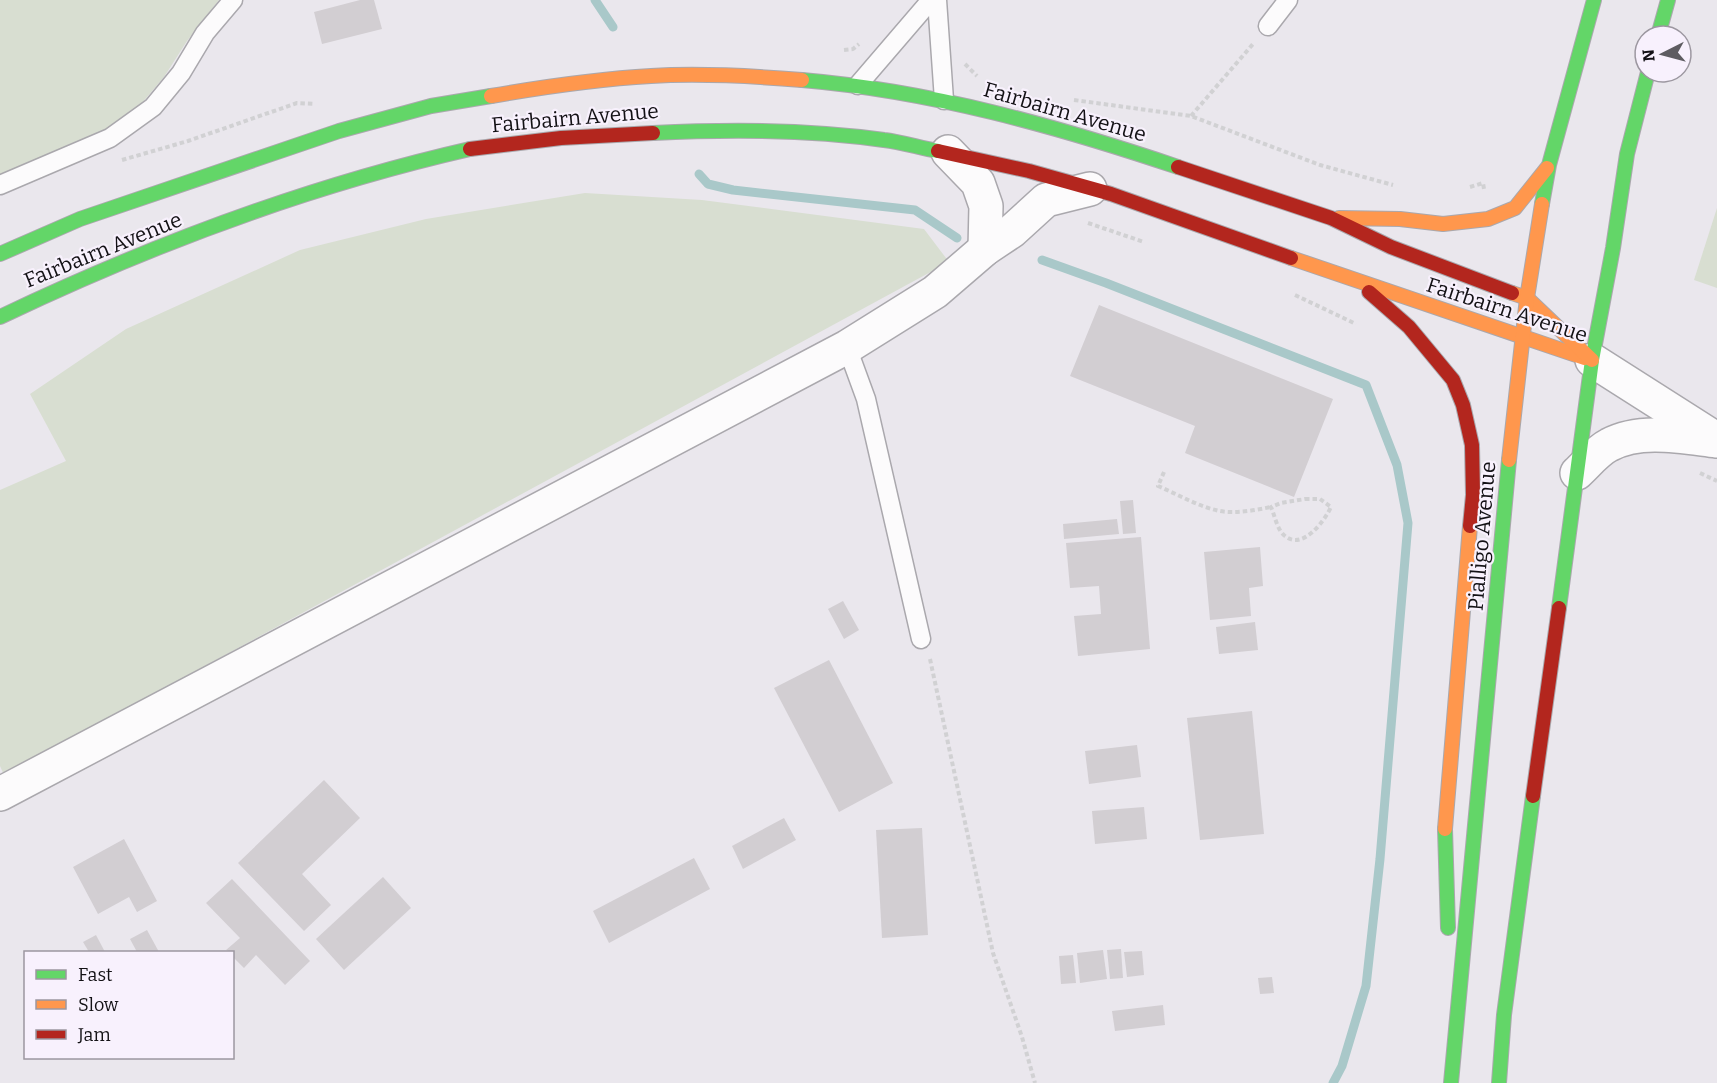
<svg xmlns="http://www.w3.org/2000/svg" width="1717" height="1083" font-family="Bitter,serif">
	<rect width="100%" height="100%" fill="#eae7ed"/>
	<g fill="#d8ded1">
		<path d="M0,0H219L187,41L164,77L136,110L89,140L0,178Z"/>
		<path d="M585,193L702,200L924,229L949,262L4,775L0,766V490L66,461L30,394L126,329L300,250L426,219Z"/>
		<path d="M1717,208V288L1694,280Z"/>
	</g>
	<g fill="none" stroke-linecap="round" stroke-linejoin="round">
		<g stroke="#a9c8c9" stroke-width="9">
			<path d="M595,0L613,27"/>
			<path d="M699,174L708,184L733,190L915,210L957,238"/>
			<path d="M1042,260L1106,283L1366,385L1397,465L1408,523L1380,859L1366,986L1342,1066L1333,1083"/>
		</g>
	</g>
	<g fill="#d2ced2">
		<path d="M360,0H374L382,29L322,44L314,12Z"/>
		<path d="M1099,305L1333,399L1294,497L1185,453L1195,426L1070,376Z"/>
		<path d="M1133,500L1136,533L1123,534L1120,501Z"/>
		<path d="M1117,519L1119,534L1064,539L1063,524Z"/>
		<path d="M1141,537L1150,649L1078,656L1074,616L1101,614L1099,586L1070,588L1066,543Z"/>
		<path d="M1260,547L1263,586L1249,588L1251,616L1210,620L1204,552Z"/>
		<path d="M843,601L859,630L844,639L828,609Z"/>
		<path d="M1255,622L1258,650L1219,654L1216,627Z"/>
		<path d="M829,660L893,783L839,812L774,688Z"/>
		<path d="M1252,711L1264,834L1200,840L1187,718Z"/>
		<path d="M1137,745L1141,777L1089,784L1085,751Z"/>
		<path d="M324,780L360,818L302,874L331,905L304,931L238,863Z"/>
		<path d="M1144,807L1147,839L1095,844L1092,811Z"/>
		<path d="M784,818L796,840L743,869L732,846Z"/>
		<path d="M922,828L928,935L882,938L876,830Z"/>
		<path d="M124,839L157,901L137,912L129,897L98,914L73,867Z"/>
		<path d="M694,858L710,889L609,943L593,911Z"/>
		<path d="M383,877L411,908L344,970L316,939Z"/>
		<path d="M232,879L310,961L285,985L256,955L244,968L232,956V952L226,950L240,938L206,903Z"/>
		<path d="M147,930L159,952H137L130,939Z"/>
		<path d="M96,935L105,952H89L83,942Z"/>
		<path d="M1121,949L1123,978L1110,979L1107,950Z"/>
		<path d="M1103,950L1107,979L1080,983L1077,953Z"/>
		<path d="M1142,951L1144,975L1127,977L1124,952Z"/>
		<path d="M1073,955L1076,983L1061,984L1059,956Z"/>
		<path d="M1272,977L1274,993L1260,994L1258,978Z"/>
		<path d="M1163,1005L1165,1025L1115,1031L1112,1011Z"/>
	</g>
	<g fill="none" stroke-linecap="round" stroke-linejoin="round">
		<g stroke="#aaa8ad" stroke-width="21">
			<g id="lane">
				<path d="M937,0L944,100"/>
				<path d="M1268,26L1288,0"/>
				<path d="M858,85L931,0"/>
				<path d="M0,185L110,138L153,107L181,73L205,33L233,0"/>
				<path d="M847,347L866,399L921,639"/>
			</g>
		</g>
		<g stroke="#aaa8ad" stroke-width="36">
			<g id="street">
				<path d="M948,152L978,183L986,206L985,249"/>
				<path d="M1592,360L1713,437"/>
				<path d="M1577,473C1587,464 1597,451 1609,445C1641,428 1683,437 1717,441"/>
				<path d="M0,794L847,347L935,292L985,249L1012,231L1046,200L1090,189"/>
			</g>
		</g>
		<g stroke="#aaa8ad" stroke-width="16">
			<g id="fast">
				<path d="M1658,36L1668,0"/>
				<path d="M802,80C931,91 1056,126 1178,167"/>
				<path d="M653,133C730,129 808,129 884,140C902,142 920,148 938,151"/>
				<path d="M1542,204L1549,165L1594,0"/>
				<path d="M0,254L80,219L339,131L431,106L491,96"/>
				<path d="M0,317C151,245 308,186 470,149"/>
				<path d="M1559,608L1592,360L1613,248L1627,154L1648,72"/>
				<path d="M1445,829L1448,928"/>
				<path d="M1451,1083L1509,460"/>
				<path d="M1499,1083L1504,1015L1533,796"/>
			</g>
		</g>
		<g stroke="#aaa8ad" stroke-width="16">
			<g id="slow">
				<path d="M491,96C543,87 597,79 651,76C700,73 753,76 802,80"/>
				<path d="M1339,218L1400,219L1443,224L1488,219L1515,208L1547,168"/>
				<path d="M1291,258L1585,358"/>
				<path d="M1512,293L1527,298L1592,360"/>
				<path d="M1509,460L1527,298L1542,204"/>
				<path d="M1445,829L1470,526"/>
			</g>
		</g>
		<g stroke="#aaa8ad" stroke-width="16">
			<g id="jam">
				<path d="M470,149L561,138L653,133"/>
				<path d="M938,151L1029,171L1111,194L1291,258"/>
				<path d="M1178,167L1331,218L1391,247L1512,293"/>
				<path d="M1369,292L1409,327L1453,380L1463,405L1472,445L1473,495L1470,526"/>
				<path d="M1533,796L1559,608"/>
			</g>
		</g>
		<g stroke="#d1d1d3" stroke-width="4" stroke-dasharray="4.5 3" stroke-linecap="butt">
			<path d="M844,50L853,49L859,44"/>
			<path d="M965,64L977,76"/>
			<path d="M1074,100L1191,116L1320,165L1393,185"/>
			<path d="M1191,116L1253,44"/>
			<path d="M122,160L188,141L297,103L315,104"/>
			<path d="M1470,187L1483,183L1484,189"/>
			<path d="M1088,223L1144,242"/>
			<path d="M1295,295L1356,324"/>
			<path d="M1164,472L1158,486C1177,494 1199,507 1220,511C1237,514 1255,510 1271,507"/>
			<path d="M1700,473L1717,481"/>
			<path d="M1305,499H1320L1331,507C1325,520 1303,551 1285,536C1277,530 1275,516 1271,507L1281,503Z"/>
			<path d="M930,659L993,953L1022,1037L1035,1083"/>
		</g>
		<use href="#lane" stroke="#fcfbfc" stroke-width="18"/>
		<use href="#street" stroke="#fcfbfc" stroke-width="33"/>
		<use href="#fast" stroke="#63d668" stroke-width="14"/>
		<use href="#slow" stroke="#ff974d" stroke-width="14"/>
		<use href="#jam" stroke="#b3261e" stroke-width="14"/>
	</g>
	<g text-anchor="middle" stroke-width="4.5" stroke-linejoin="round" paint-order="stroke">
		<g font-size="21" fill="#131115" stroke="#f8f1fd">
			<text transform="translate(1065 112) rotate(16)" y="7">Fairbairn Avenue</text>
			<text transform="translate(575 118) rotate(-5)" y="7">Fairbairn Avenue</text>
			<text transform="translate(103 250) rotate(-22)" y="7">Fairbairn Avenue</text>
			<text transform="translate(1507 310) rotate(18)" y="7">Fairbairn Avenue</text>
			<text transform="translate(1482 536) rotate(-85)" y="7">Pialligo Avenue</text>
		</g>
	</g>
	<rect x="24" y="951" width="210" height="108" fill="#f8f1fd" stroke="#9c97a0" stroke-width="1.5"/>
	<rect x="36" y="970" width="30" height="9" fill="#63d668" stroke="#9c97a0" stroke-width="1.5"/>
	<text x="78" y="981" font-size="18" fill="#131115">Fast</text>
	<rect x="36" y="1000" width="30" height="9" fill="#ff974d" stroke="#9c97a0" stroke-width="1.5"/>
	<text x="78" y="1011" font-size="18" fill="#131115">Slow</text>
	<rect x="36" y="1030" width="30" height="9" fill="#b3261e" stroke="#9c97a0" stroke-width="1.5"/>
	<text x="78" y="1041" font-size="18" fill="#131115">Jam</text>
	<g transform="translate(1663 54) rotate(264)"><circle r="28" fill="#f8f1fd" stroke="#9c97a0" stroke-width="1.5"/>
	<path d="M0-4.5L10 22L0 15L-10 22Z" fill="#5e5c61"/>
	<text y="-9" font-size="16" font-weight="bold" text-anchor="middle" fill="#131115">N</text>
	</g>
</svg>
